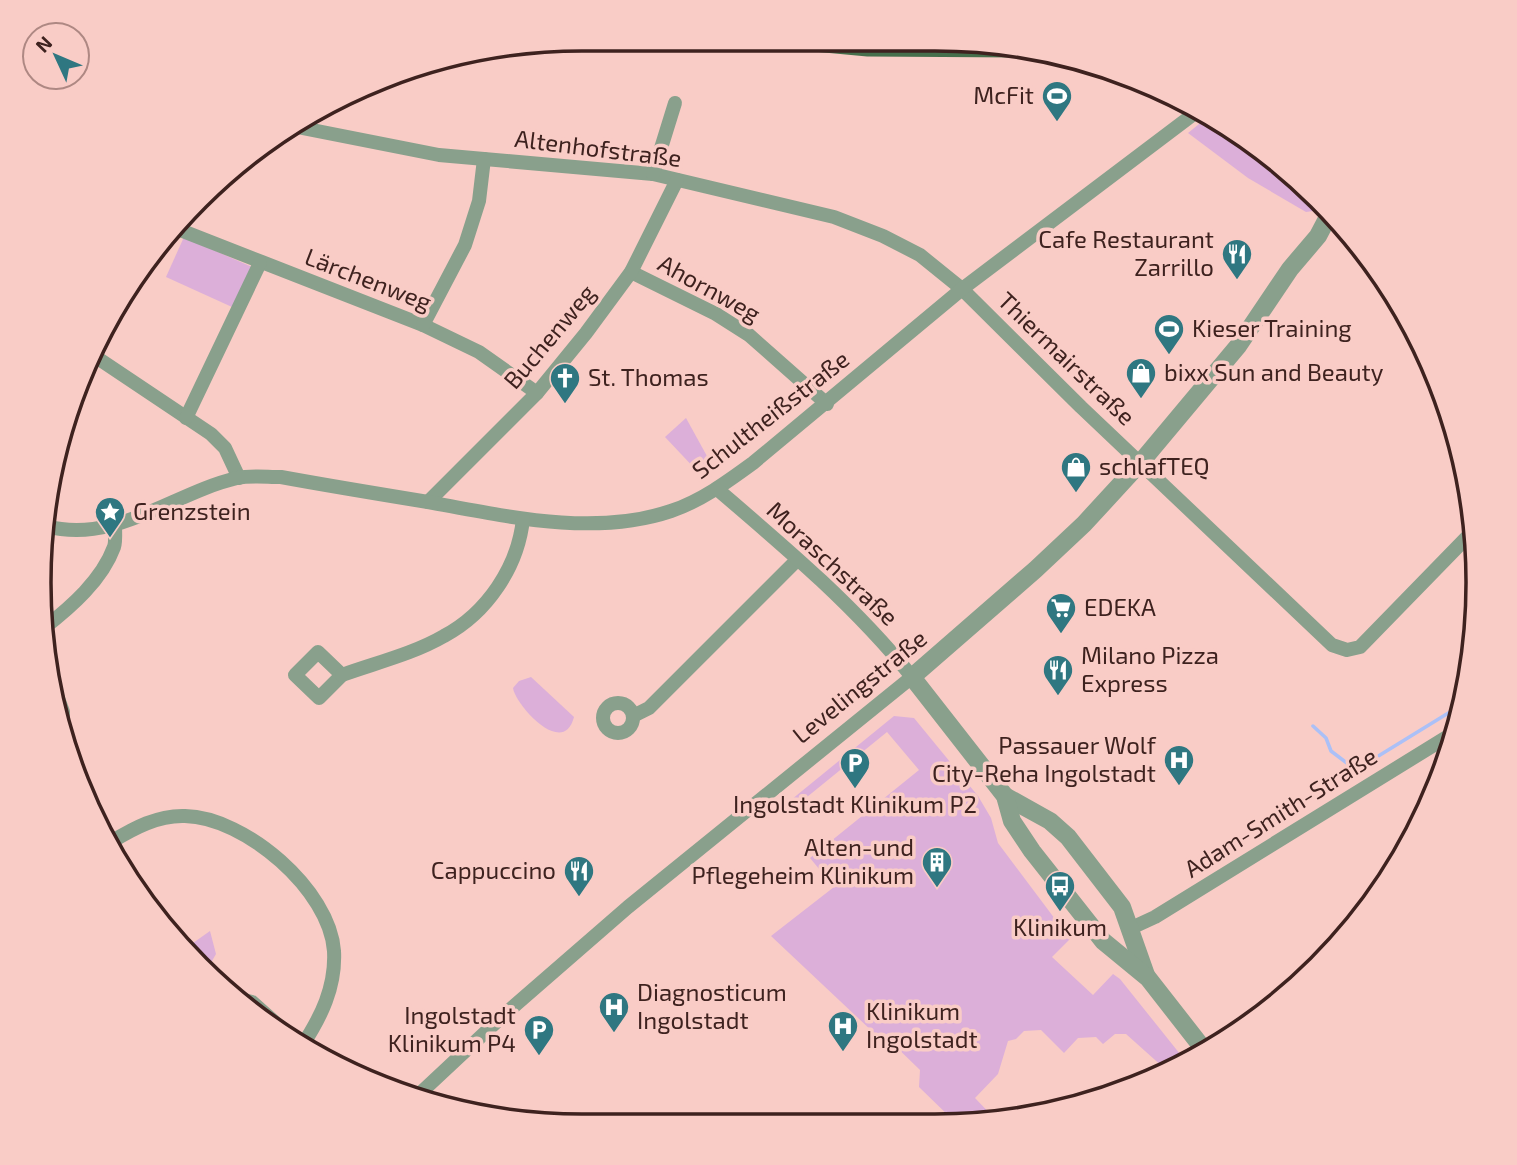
<svg xmlns="http://www.w3.org/2000/svg" width="1517" height="1165" font-family="'Exo 2',sans-serif">
	<rect width="100%" height="100%" fill="#f9ccc6"/>
	<g fill="#dcafd9">
		<path d="M1209,116L1265,151L1316,205L1313,211L1306,212L1248,178L1188,133Z"/>
		<path d="M184,237L252,267L232,307L166,277Z"/>
		<path d="M686,418L708,458L698,472L665,437Z"/>
		<path d="M531,677L574,717C563,759 515,704 513,688L519,681Z"/>
		<path d="M894,716L914,718L978,796L991,818L998,843L1070,939L1052,957L1093,995L1113,974L1120,979L1184,1059L1169,1068H1164L1126,1034H1115L1103,1044L1096,1037L1078,1038L1064,1053L1041,1030L1024,1031L1016,1039L1008,1041L998,1074L975,1098L998,1122H955L919,1087L920,1070L887,1038L874,1033L771,936L834,887L810,858L919,770L887,732L791,810L786,804Z"/>
		<path d="M210,931L216,954L205,973L191,958L193,957V943Z"/>
	</g>
	<g fill="none" stroke-linecap="round" stroke-linejoin="round">
		<path stroke="#abc0f7" stroke-width="3.5" d="M1313,726L1326,738L1331,751L1352,767L1367,763L1463,704"/>
		<g stroke="#89a08c" stroke-width="14">
			<path d="M292,126L439,155L653,174L834,217L883,236L920,255L962,289L1081,407L1332,645L1347,650L1360,647L1473,531"/>
			<path d="M653,174L675,103"/>
			<path d="M175,228L423,325L479,352L537,393"/>
			<path d="M631,272L716,314L749,335L827,404"/>
			<path d="M423,325L465,245L479,201L484,159"/>
			<path d="M93,355L211,434L225,448L239,478"/>
			<path d="M186,418L260,263"/>
			<path d="M428,502L537,393L586,333L631,272L677,180"/>
			<path d="M46,526C115,545 173,493 237,478C251,475 266,477 281,477C330,486 379,494 428,502C505,516 594,537 671,511C701,501 727,482 753,463L962,289L1199,110"/>
			<path d="M44,628C71,607 102,580 114,547C116,541 115,532 115,525"/>
			<path d="M318,652L342,675L319,698L295,675Z"/>
			<path d="M342,675C375,663 413,654 444,636C487,613 518,567 523,519"/>
			<path d="M52,682L63,712L62,734"/>
			<circle cx="618" cy="718" r="15"/>
			<path d="M633,716L649,708L797,560"/>
			<path d="M111,842C134,828 158,815 185,816C245,817 330,890 334,951C336,987 321,1017 302,1046"/>
			<path d="M1129,929L1155,917L1455,732"/>
			<path d="M236,998L252,1002L298,1043"/>
			<path d="M414,1099L505,1014L628,907L912,677C856,607 785,547 717,489"/>
		</g>
		<g stroke="#89a08c" stroke-width="18">
			<path d="M1005,796L1050,821L1068,837L1122,907L1146,975"/>
			<path d="M1205,1051L1148,978L1103,941L1032,851L1012,821L1005,796L912,677L1035,570L1084,524L1141,462L1238,346L1290,269L1318,236L1328,217"/>
		</g>
		<path stroke="#466f4c" stroke-width="19" d="M782,39L868,47L1019,48"/>
	</g>
	<defs>
		<g id="stadium-pin" transform="scale(1.575)"><path d="M0 17L-7.5 6A9.5 9.5 0 1 1 7.5 6Z" fill="#2f7781" stroke="#f9ccc6"/><path d="M0-5a6.5 5 0 1 0 0 10a6.5 5 0 1 0 0-10ZM-3.5-1.8h7v3.6h-7Z" fill="#fff"/></g>
		<g id="restaurant-pin" transform="scale(1.575)"><path d="M0 17L-7.5 6A9.5 9.5 0 1 1 7.5 6Z" fill="#2f7781" stroke="#f9ccc6"/><path d="M-5-6h1v4h1v-4h1v4h1v-4h1v5L-1.5 .5V6h-2V.5L-5-1ZM5-6V6H3V1.5H1.5Q1.5-4 5-6Z" fill="#fff"/></g>
		<g id="shop-pin" transform="scale(1.575)"><path d="M0 17L-7.5 6A9.5 9.5 0 1 1 7.5 6Z" fill="#2f7781" stroke="#f9ccc6"/><path d="M-5-2.5h2.3a2.7 3.5 0 0 1 5.4 0H5L5.5 6h-11ZM-1.5-2.5h3a1.5 2.3 0 0 0-3 0Z" fill="#fff"/></g>
		<g id="church-pin" transform="scale(1.575)"><path d="M0 17L-7.5 6A9.5 9.5 0 1 1 7.5 6Z" fill="#2f7781" stroke="#f9ccc6"/><path d="M-1.2-6h2.4v3.5h3.3v2.4h-3.3V6h-2.4V-.1h-3.3v-2.4h3.3Z" fill="#fff"/></g>
		<g id="sight-pin" transform="scale(1.575)"><path d="M0 17L-7.5 6A9.5 9.5 0 1 1 7.5 6Z" fill="#2f7781" stroke="#f9ccc6"/><path d="M0-6L1.8-2.2L6-1.7L2.9 1.2L3.7 5.4L0 3.3L-3.7 5.4L-2.9 1.2L-6-1.7L-1.8-2.2Z" fill="#fff"/></g>
		<g id="supermarket-pin" transform="scale(1.575)"><path d="M0 17L-7.5 6A9.5 9.5 0 1 1 7.5 6Z" fill="#2f7781" stroke="#f9ccc6"/><path d="M-6-5.5h2.5l.6 2H6L4.5 2H-2.5L-4.4-4H-6ZM-1.5 3.2a1.3 1.3 0 1 0 .1 0ZM3 3.2a1.3 1.3 0 1 0 .1 0Z" fill="#fff"/></g>
		<g id="hospital-pin" transform="scale(1.575)"><path d="M0 17L-7.5 6A9.5 9.5 0 1 1 7.5 6Z" fill="#2f7781" stroke="#f9ccc6"/><path d="M-5-5h3v3.5h4V-5h3V5h-3V1.5h-4V5h-3Z" fill="#fff"/></g>
		<g id="parking-pin" transform="scale(1.575)"><path d="M0 17L-7.5 6A9.5 9.5 0 1 1 7.5 6Z" fill="#2f7781" stroke="#f9ccc6"/><path d="M-3.5-5.5H1a3.5 3.5 0 0 1 0 7H-1V5.5H-3.5ZM-1-3.4V-.6H.8a1.4 1.4 0 0 0 0-2.8Z" fill="#fff"/></g>
		<g id="building-pin" transform="scale(1.575)"><path d="M0 17L-7.5 6A9.5 9.5 0 1 1 7.5 6Z" fill="#2f7781" stroke="#f9ccc6"/><path d="M-4-6H4V6H1V3H-1V6H-4ZM-2.5-4.3h1.7v1.8h-1.7ZM.8-4.3h1.7v1.8H.8ZM-2.5-1h1.7V.8h-1.7ZM.8-1h1.7V.8H.8Z" fill="#fff"/></g>
		<g id="bus-pin" transform="scale(1.575)"><path d="M0 17L-7.5 6A9.5 9.5 0 1 1 7.5 6Z" fill="#2f7781" stroke="#f9ccc6"/><path d="M-5-6H5V4H4V6H2V4H-2V6H-4V4H-5ZM-3.5-4V0h7V-4ZM-3.5 1.2v1.5H-2V1.2ZM2 1.2v1.5H3.5V1.2Z" fill="#fff"/></g>
	</defs>
	<g fill-rule="evenodd">
		<use href="#stadium-pin" x="1057" y="96"/>
		<use href="#restaurant-pin" x="1237" y="254"/>
		<use href="#stadium-pin" x="1169" y="329"/>
		<use href="#shop-pin" x="1141" y="373"/>
		<use href="#church-pin" x="565" y="378"/>
		<use href="#shop-pin" x="1076" y="467"/>
		<use href="#sight-pin" x="110" y="512"/>
		<use href="#supermarket-pin" x="1061" y="608"/>
		<use href="#restaurant-pin" x="1058" y="670"/>
		<use href="#hospital-pin" x="1179" y="760"/>
		<use href="#parking-pin" x="855" y="763"/>
		<use href="#building-pin" x="937" y="862"/>
		<use href="#restaurant-pin" x="579" y="871"/>
		<use href="#bus-pin" x="1060" y="886"/>
		<use href="#hospital-pin" x="614" y="1007"/>
		<use href="#hospital-pin" x="843" y="1026"/>
		<use href="#parking-pin" x="539" y="1030"/>
	</g>
	<g text-anchor="middle" stroke-width="7" stroke-linejoin="round" paint-order="stroke">
		<g font-size="24" fill="#3e221f" stroke="#f9ccc6" text-anchor="start">
			<text x="1034" y="104" text-anchor="end">McFit</text>
			<text x="1214" y="248" text-anchor="end">Cafe Restaurant<tspan x="1214" dy="28">Zarrillo</tspan></text>
			<text x="1192" y="337">Kieser Training</text>
			<text x="1164" y="381">bixx Sun and Beauty</text>
			<text x="588" y="386">St. Thomas</text>
			<text x="1099" y="475">schlafTEQ</text>
			<text x="133" y="520">Grenzstein</text>
			<text x="1084" y="616">EDEKA</text>
			<text x="1081" y="664">Milano Pizza<tspan x="1081" dy="28">Express</tspan></text>
			<text x="1156" y="754" text-anchor="end">Passauer Wolf<tspan x="1156" dy="28">City-Reha Ingolstadt</tspan></text>
			<text x="855" y="813" text-anchor="middle">Ingolstadt Klinikum P2</text>
			<text x="914" y="856" text-anchor="end">Alten-und<tspan x="914" dy="28">Pflegeheim Klinikum</tspan></text>
			<text x="556" y="879" text-anchor="end">Cappuccino</text>
			<text x="1060" y="936" text-anchor="middle">Klinikum</text>
			<text x="637" y="1001">Diagnosticum<tspan x="637" dy="28">Ingolstadt</tspan></text>
			<text x="866" y="1020">Klinikum<tspan x="866" dy="28">Ingolstadt</tspan></text>
			<text x="516" y="1024" text-anchor="end">Ingolstadt<tspan x="516" dy="28">Klinikum P4</tspan></text>
		</g>
		<g font-size="24" fill="#3e221f" stroke="#f9ccc6">
			<text transform="translate(598 149) rotate(7)" y="8">Altenhofstraße</text>
			<text transform="translate(368 280) rotate(21)" y="8">Lärchenweg</text>
			<text transform="translate(709 289) rotate(29)" y="8">Ahornweg</text>
			<text transform="translate(550 337) rotate(-50)" y="8">Buchenweg</text>
			<text transform="translate(1066 359) rotate(44)" y="8">Thiermairstraße</text>
			<text transform="translate(771 415) rotate(-38)" y="8">Schultheißstraße</text>
			<text transform="translate(832 564) rotate(43)" y="8">Moraschstraße</text>
			<text transform="translate(860 687) rotate(-39)" y="8">Levelingstraße</text>
			<text transform="translate(1281 813) rotate(-32)" y="8">Adam-Smith-Straße</text>
		</g>
	</g>
	<path d="M0 0H1517V1165H0ZM582 51H935A531 531 0 0 1 1466 582V583A531 531 0 0 1 935 1114H582A531 531 0 0 1 51 583V582A531 531 0 0 1 582 51Z" fill="#f9ccc6" fill-rule="evenodd"/>
	<path fill="none" stroke="#3e221f" stroke-width="3.5" d="M582 51H935A531 531 0 0 1 1466 582V583A531 531 0 0 1 935 1114H582A531 531 0 0 1 51 583V582A531 531 0 0 1 582 51Z"/>
	<g transform="translate(56 56) rotate(314)"><circle r="33" fill="#f9ccc6" stroke="#ae8883" stroke-width="2"/>
	<path d="M0-5L12 26L0 18L-12 26Z" fill="#2f7781"/>
	<text y="-10" font-size="19" font-weight="bold" text-anchor="middle" fill="#3e221f">N</text>
	</g>
</svg>
